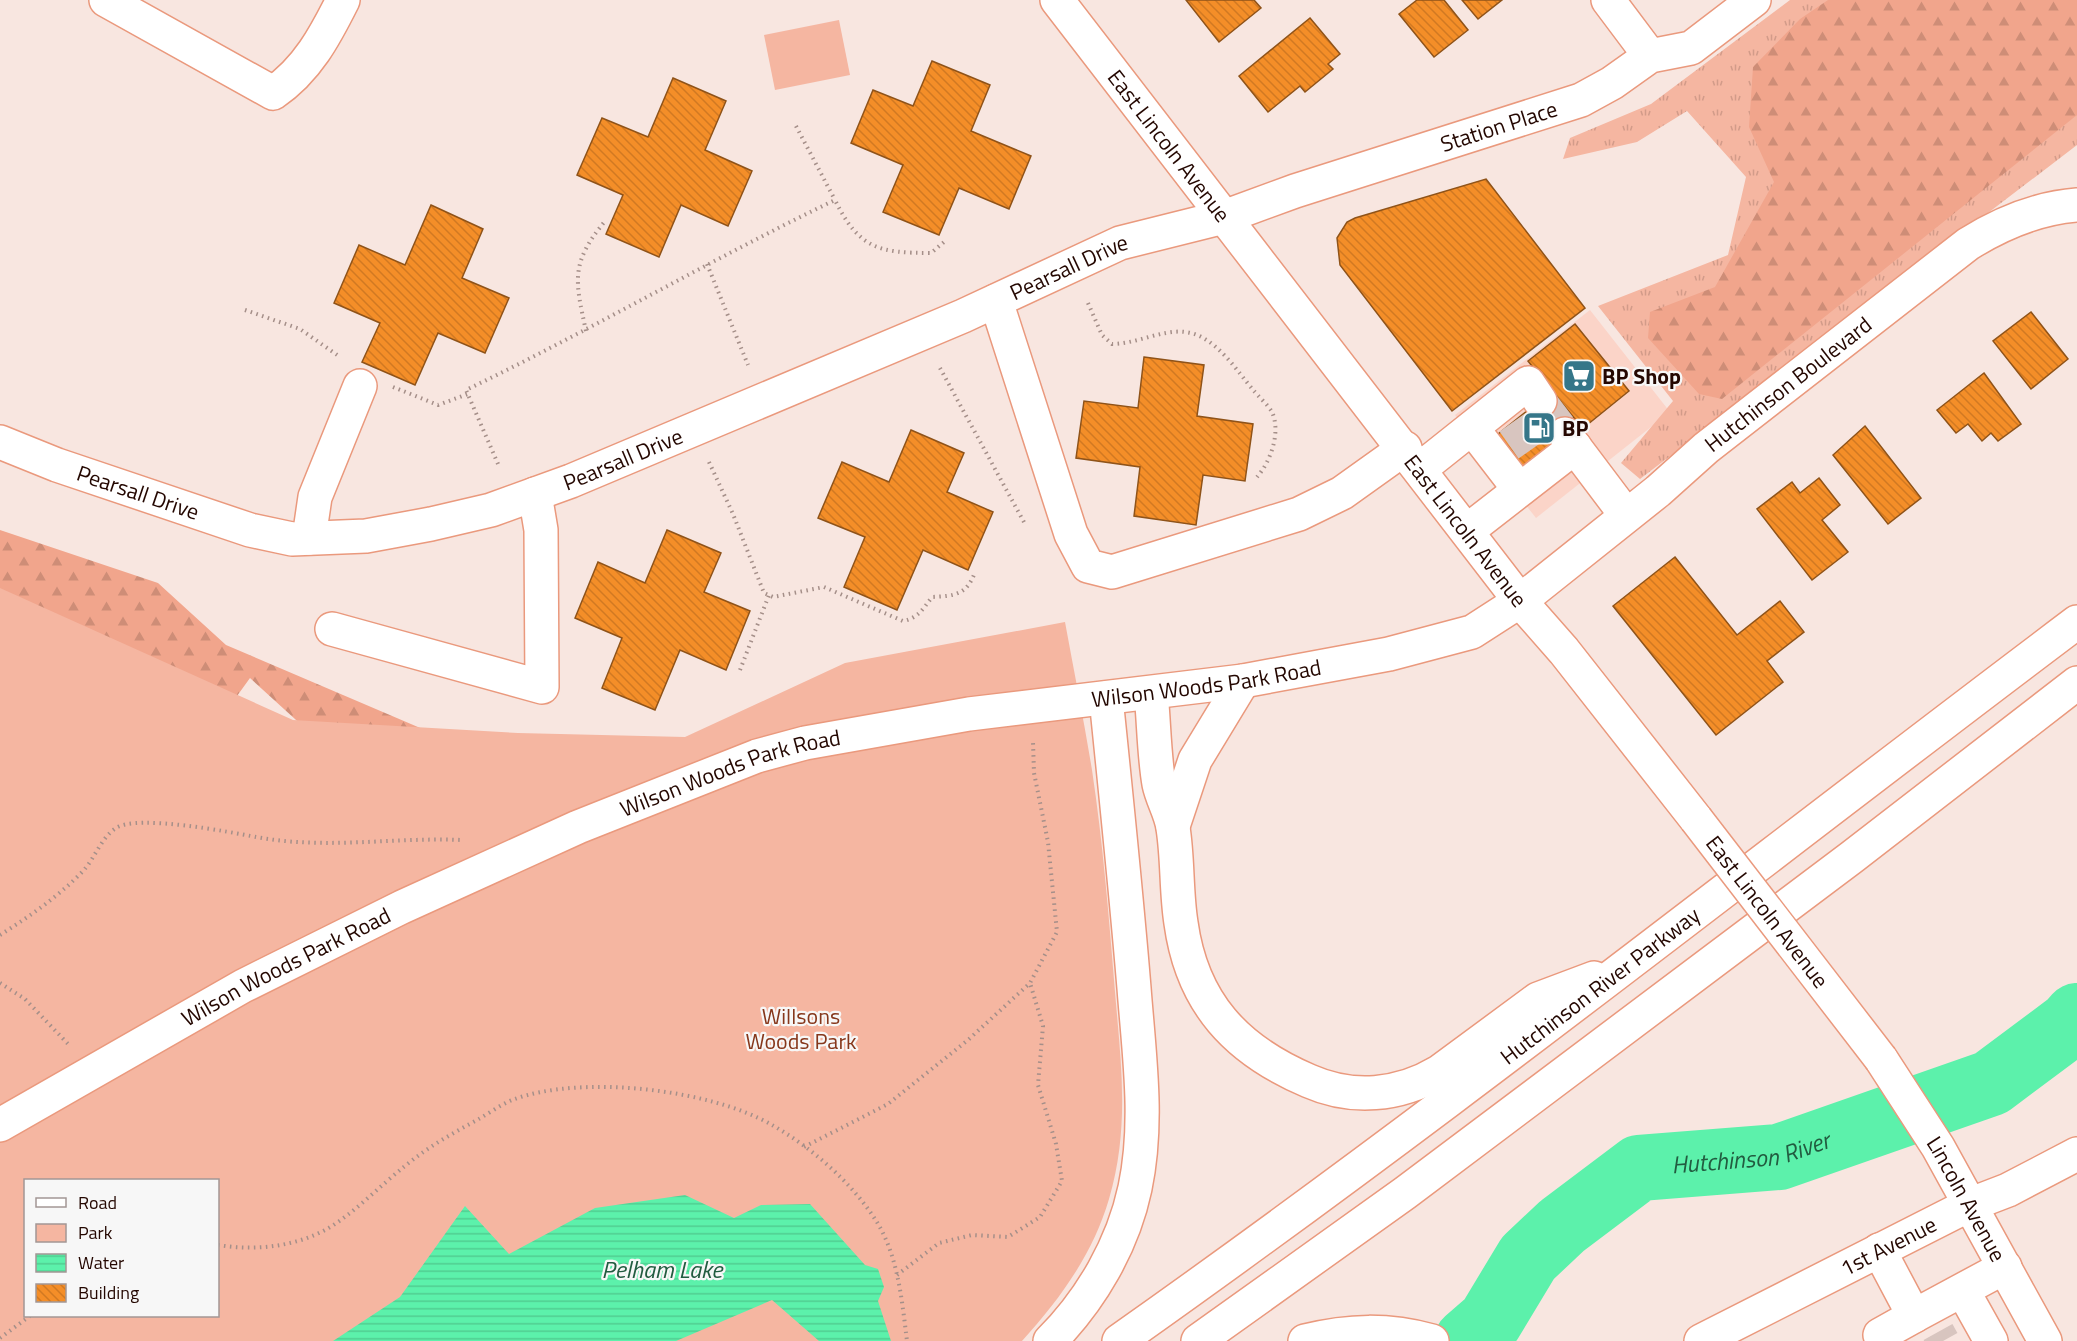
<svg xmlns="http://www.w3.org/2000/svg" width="2077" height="1341" font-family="'Titillium Web',sans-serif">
	<defs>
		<pattern id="grass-tufts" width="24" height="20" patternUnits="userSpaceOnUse" patternTransform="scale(1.5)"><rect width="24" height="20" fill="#f5b6a1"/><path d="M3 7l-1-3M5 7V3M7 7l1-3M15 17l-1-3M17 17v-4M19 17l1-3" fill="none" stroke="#d29b89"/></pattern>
		<pattern id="forest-firs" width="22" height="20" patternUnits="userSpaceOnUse" patternTransform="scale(1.5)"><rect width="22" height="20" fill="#f1a58c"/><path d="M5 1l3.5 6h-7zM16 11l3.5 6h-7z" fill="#ce8d77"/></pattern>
		<pattern id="water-rules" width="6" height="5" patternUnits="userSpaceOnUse" patternTransform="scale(1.5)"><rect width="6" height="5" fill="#5cf1ab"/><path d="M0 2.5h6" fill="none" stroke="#50cd91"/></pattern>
		<pattern id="building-back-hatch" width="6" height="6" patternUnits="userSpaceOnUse" patternTransform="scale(1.5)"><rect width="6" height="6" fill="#f48e28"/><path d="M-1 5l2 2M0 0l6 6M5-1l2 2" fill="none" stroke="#d17922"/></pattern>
	</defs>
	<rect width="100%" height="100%" fill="#f8e6e0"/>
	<path fill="#fbd4c8" d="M1590,310L1670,412L1536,518L1455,415Z"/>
	<path fill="url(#grass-tufts)" d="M1790,0H2077V145L1640,479L1621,463L1673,401L1598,306L1728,255L1746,177L1687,111L1637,142L1563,159L1570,138L1651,104Z"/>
	<g fill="url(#forest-firs)">
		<path d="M1828,0H2077V115L1722,399L1699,394L1648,338L1650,312L1715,287L1774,182L1749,127L1753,67L1800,19Z"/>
		<path d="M0,530L158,583L226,645L528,774L351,770L250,678L190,761L0,1077Z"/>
	</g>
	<g fill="#f5b6a1" fill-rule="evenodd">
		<path d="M839,20L850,75L775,90L764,35Z"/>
		<path d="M0,588L293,720L518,733L685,737L845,663L1065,622C1074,671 1084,721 1092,770C1103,843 1109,918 1115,992C1121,1064 1130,1128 1109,1199C1093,1254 1060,1299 1022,1341H0ZM26,1180H218V1316H26Z"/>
	</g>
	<path fill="url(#water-rules)" d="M685,1195L734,1218L761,1205L810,1204L865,1265L878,1269L884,1287L878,1301L891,1341H819L772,1300L676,1341H333L400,1297L465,1206L509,1254L595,1208Z"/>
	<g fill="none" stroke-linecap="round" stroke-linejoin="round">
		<path stroke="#5cf1ab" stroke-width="66" id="s1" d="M1467,1341L1490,1321L1528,1258L1562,1226L1639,1168L1779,1157L1991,1083L2070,1024L2077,1016"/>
	</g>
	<g fill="url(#building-back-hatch)" stroke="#8f5319" stroke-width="1.5">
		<path d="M1186,0H1254L1261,8L1219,42Z"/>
		<path d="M1417,0H1444L1468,30L1434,57L1399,14Z"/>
		<path d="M1462,0H1502L1478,19Z"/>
		<path d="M1310,18L1340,54L1328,64L1333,69L1305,92L1300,86L1268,112L1239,76Z"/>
		<path d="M932,61L990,85L971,131L1031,156L1009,209L959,188L939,235L883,212L903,165L851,143L873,90L913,106Z"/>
		<path d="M673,78L726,101L705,150L752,171L728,226L681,205L659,257L606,234L623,195L577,175L602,118L648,137Z"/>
		<path d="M1486,179L1585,308L1452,411L1340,265L1337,238L1347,222L1355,218Z"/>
		<path d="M431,205L483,229L462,278L509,298L485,353L438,333L415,385L362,362L380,323L334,303L359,245L405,265Z"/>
		<path d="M2031,312L2068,359L2031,389L1993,341Z"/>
		<path d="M1575,324L1629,391L1582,429L1528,361Z"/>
		<path d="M1144,357L1204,365L1197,416L1253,424L1245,481L1203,475L1196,525L1134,516L1140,467L1076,458L1084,401L1138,408Z"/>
		<path d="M1984,373L2021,424L1998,441L1991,433L1982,441L1968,424L1956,433L1937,410Z"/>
		<path d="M1552,391L1579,424L1514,475L1488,442Z"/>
		<path d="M1865,426L1921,498L1888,524L1833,455Z"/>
		<path d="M911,430L964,453L947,492L993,512L968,570L923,550L897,610L844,587L865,537L818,518L842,462L889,482Z"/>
		<path d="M1819,478L1840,505L1822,520L1848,552L1812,580L1757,509L1792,482L1800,493Z"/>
		<path d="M667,530L721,553L704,592L750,611L726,670L680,650L655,710L602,688L622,638L575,618L598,562L645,583Z"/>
		<path d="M1675,557L1737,635L1780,601L1804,632L1767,661L1783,682L1716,735L1613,606Z"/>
	</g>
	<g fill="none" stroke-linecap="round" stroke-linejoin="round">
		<g stroke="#d8c5bf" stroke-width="33" stroke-dasharray="33 16" stroke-linecap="butt">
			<path d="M1540,401L1565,434"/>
			<path d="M1513,422L1537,456"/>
			<path d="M1938,1332L1943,1341"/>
		</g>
		<g stroke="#ea997d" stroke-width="36">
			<g id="minor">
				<path d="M106,0L273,93C307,70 325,36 343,0"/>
				<path d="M1608,0L1650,56"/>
				<path d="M996,301L1071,534L1088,566L1112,572L1299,514L1342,493L1405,448"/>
				<path d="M1472,428L1519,489"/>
				<path d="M1565,434L1626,515"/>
				<path id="s2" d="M0,442L57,465L250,530L292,539L366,536L431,524L491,510L571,481L963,316L1120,243L1224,217L1295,191L1581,100L1612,83L1650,56L1691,48L1754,0"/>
				<path d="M1420,469L1528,383L1540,401"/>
				<path d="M1467,531L1575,447"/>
				<path d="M309,538L315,497L360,386"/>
				<path d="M332,629L542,687L541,530L535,494"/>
				<path id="s3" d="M0,1125L243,986L402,907L578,827L757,756L805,743L969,714L1243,681L1389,654L1472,632L1520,601L1658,491L1706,448L1968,244C2000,224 2039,208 2077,205"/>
				<path d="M1879,1250L1914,1316L1880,1335L1883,1341"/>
				<path d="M1963,1291L1991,1341"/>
				<path d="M1914,1316L2005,1267"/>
				<path id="s4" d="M1701,1341L1969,1205L2008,1190L2077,1154"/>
			</g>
		</g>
		<g stroke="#ea997d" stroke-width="36">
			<g id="major">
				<path id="s5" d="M1057,0L1520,601L1564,651L1696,819"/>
				<path id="s6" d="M1881,1059L1938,1147L2045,1341"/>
			</g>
		</g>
		<g stroke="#ea997d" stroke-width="36">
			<g id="highway">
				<path d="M1151,693C1154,723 1154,755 1159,784C1162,799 1171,813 1173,828C1178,859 1176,892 1181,923C1192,1003 1236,1050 1309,1081C1352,1100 1399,1096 1439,1072L1538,999L1594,978"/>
				<path d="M1173,826L1195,760L1243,681"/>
				<path d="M1050,1341C1091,1300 1123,1245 1135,1188C1149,1122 1139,1054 1134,988C1126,891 1116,795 1106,698"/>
				<path id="s7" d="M1119,1341C1445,1111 1758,862 2077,622"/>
				<path d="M1198,1341L1405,1193L1852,857L2077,683"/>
				<path d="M1305,1341C1349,1330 1388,1329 1432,1341"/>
			</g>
		</g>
		<g stroke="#a58f89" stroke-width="4" stroke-dasharray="1.5 4.5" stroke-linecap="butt">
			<path d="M796,126L835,200"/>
			<path d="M707,264L748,365"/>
			<path d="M1088,303L1102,335L1112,344C1136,344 1163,329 1185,332C1215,335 1236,370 1254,391C1259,397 1268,405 1272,412C1281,432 1271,461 1257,477"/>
			<path d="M245,310L300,329L340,357"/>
			<path d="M586,331C575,280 570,263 606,220"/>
			<path d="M940,368L1025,524"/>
			<path d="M393,387L438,405L468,394"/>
			<path d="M709,462L733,514L764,593L773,597L824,587L903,621C918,618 923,609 932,597C954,596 967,595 975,572"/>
			<path d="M498,464L466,390C591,330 710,260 835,200C859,249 879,253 931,253L944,242"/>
			<path d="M740,670L769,595"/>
			<path d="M0,935C30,916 58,897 83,871C95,858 101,838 116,828C137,814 230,832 256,837C325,850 393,837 462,840"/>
			<path d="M0,983L25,999L70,1046"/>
			<path d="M804,1147L888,1104L968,1040L1030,983L1057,932L1048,842L1034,773L1033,742"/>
			<path d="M218,1245C255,1251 294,1247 327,1229C353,1214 381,1185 405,1166C428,1147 451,1134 477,1120C488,1114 500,1105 512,1100C580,1074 710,1089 772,1125C811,1147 851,1182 875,1219C898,1254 902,1301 907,1341"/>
			<path d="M897,1275L939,1243L972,1235L1008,1237L1040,1217L1062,1181L1056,1144L1038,1085L1043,1026L1030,983"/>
			<path d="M0,1338L30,1316"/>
		</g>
		<use href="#minor" stroke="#fff" stroke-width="33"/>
		<use href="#major" stroke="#fff" stroke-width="33"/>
		<use href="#highway" stroke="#fff" stroke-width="33"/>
		<g stroke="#ea997d" stroke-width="36" stroke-linecap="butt">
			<g id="major-bridge">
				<path id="s8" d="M1696,819L1881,1059"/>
			</g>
		</g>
		<use href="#major-bridge" stroke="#fff" stroke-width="33"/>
	</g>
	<defs>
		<g id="supermarket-square" transform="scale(1.725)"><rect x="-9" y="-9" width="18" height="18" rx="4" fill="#357689" stroke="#f7f7f7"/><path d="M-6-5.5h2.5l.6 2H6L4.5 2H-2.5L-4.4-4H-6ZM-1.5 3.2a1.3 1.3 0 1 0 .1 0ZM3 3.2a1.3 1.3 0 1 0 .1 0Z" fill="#fff"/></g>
		<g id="fuel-square" transform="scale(1.725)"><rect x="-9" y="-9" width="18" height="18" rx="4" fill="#357689" stroke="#f7f7f7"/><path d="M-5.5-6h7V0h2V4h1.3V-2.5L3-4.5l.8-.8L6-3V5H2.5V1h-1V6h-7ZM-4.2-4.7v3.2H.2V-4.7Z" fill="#fff"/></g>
	</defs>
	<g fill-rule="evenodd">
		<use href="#supermarket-square" x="1579" y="376"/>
		<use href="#fuel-square" x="1539" y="428"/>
	</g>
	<g text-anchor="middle" stroke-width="4.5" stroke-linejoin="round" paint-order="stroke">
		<g font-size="22" fill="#240701" stroke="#f7f7f7">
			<text dy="8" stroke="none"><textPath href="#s2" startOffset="1590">Station Place</textPath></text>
			<text dy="8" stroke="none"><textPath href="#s5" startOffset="184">East Lincoln Avenue</textPath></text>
			<text dy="8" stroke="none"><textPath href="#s2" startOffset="1137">Pearsall Drive</textPath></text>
			<text dy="8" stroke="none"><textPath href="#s3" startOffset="1972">Hutchinson Boulevard</textPath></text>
			<text dy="8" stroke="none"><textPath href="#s2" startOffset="651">Pearsall Drive</textPath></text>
			<text dy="8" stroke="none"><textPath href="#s2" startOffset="147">Pearsall Drive</textPath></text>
			<text dy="8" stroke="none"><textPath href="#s5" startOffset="670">East Lincoln Avenue</textPath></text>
			<text dy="8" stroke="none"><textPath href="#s3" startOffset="1299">Wilson Woods Park Road</textPath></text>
			<text dy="8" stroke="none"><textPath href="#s3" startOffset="813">Wilson Woods Park Road</textPath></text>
			<text dy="8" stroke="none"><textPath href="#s8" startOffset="117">East Lincoln Avenue</textPath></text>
			<text dy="8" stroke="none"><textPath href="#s3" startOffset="327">Wilson Woods Park Road</textPath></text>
			<text dy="8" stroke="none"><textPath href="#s7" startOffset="598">Hutchinson River Parkway</textPath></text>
			<text dy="8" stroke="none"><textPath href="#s6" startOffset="164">Lincoln Avenue</textPath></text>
			<text dy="8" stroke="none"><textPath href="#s4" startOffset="210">1st Avenue</textPath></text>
		</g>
		<g font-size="22" font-weight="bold" fill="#240701" stroke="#f7f7f7" text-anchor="start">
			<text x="1602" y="384">BP Shop</text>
			<text x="1562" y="436">BP</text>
		</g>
		<g font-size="22" fill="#86371b" stroke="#f7f7f7">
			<text x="801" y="1024">Willsons<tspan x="801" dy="25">Woods Park</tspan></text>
		</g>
		<g font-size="24" font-style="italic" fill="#225c40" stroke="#f7f7f7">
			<text dy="8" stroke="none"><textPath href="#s1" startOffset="360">Hutchinson River</textPath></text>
			<text x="662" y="1278">Pelham Lake</text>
		</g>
	</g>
	<rect x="24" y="1179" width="195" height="138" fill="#f7f7f7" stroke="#a39795" stroke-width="1.5"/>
	<rect x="36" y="1198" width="30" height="9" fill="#ffffff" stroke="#a39795" stroke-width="1.5"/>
	<text x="78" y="1209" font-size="18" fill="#240701">Road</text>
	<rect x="36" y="1224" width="30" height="18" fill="#f5b6a1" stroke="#a39795" stroke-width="1.5"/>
	<text x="78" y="1239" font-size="18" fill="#240701">Park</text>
	<rect x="36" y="1254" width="30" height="18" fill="url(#water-rules)" stroke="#a39795" stroke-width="1.5"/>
	<text x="78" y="1269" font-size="18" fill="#240701">Water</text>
	<rect x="36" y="1284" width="30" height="18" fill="url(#building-back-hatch)" stroke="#a39795" stroke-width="1.5"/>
	<text x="78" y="1299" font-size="18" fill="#240701">Building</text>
</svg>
